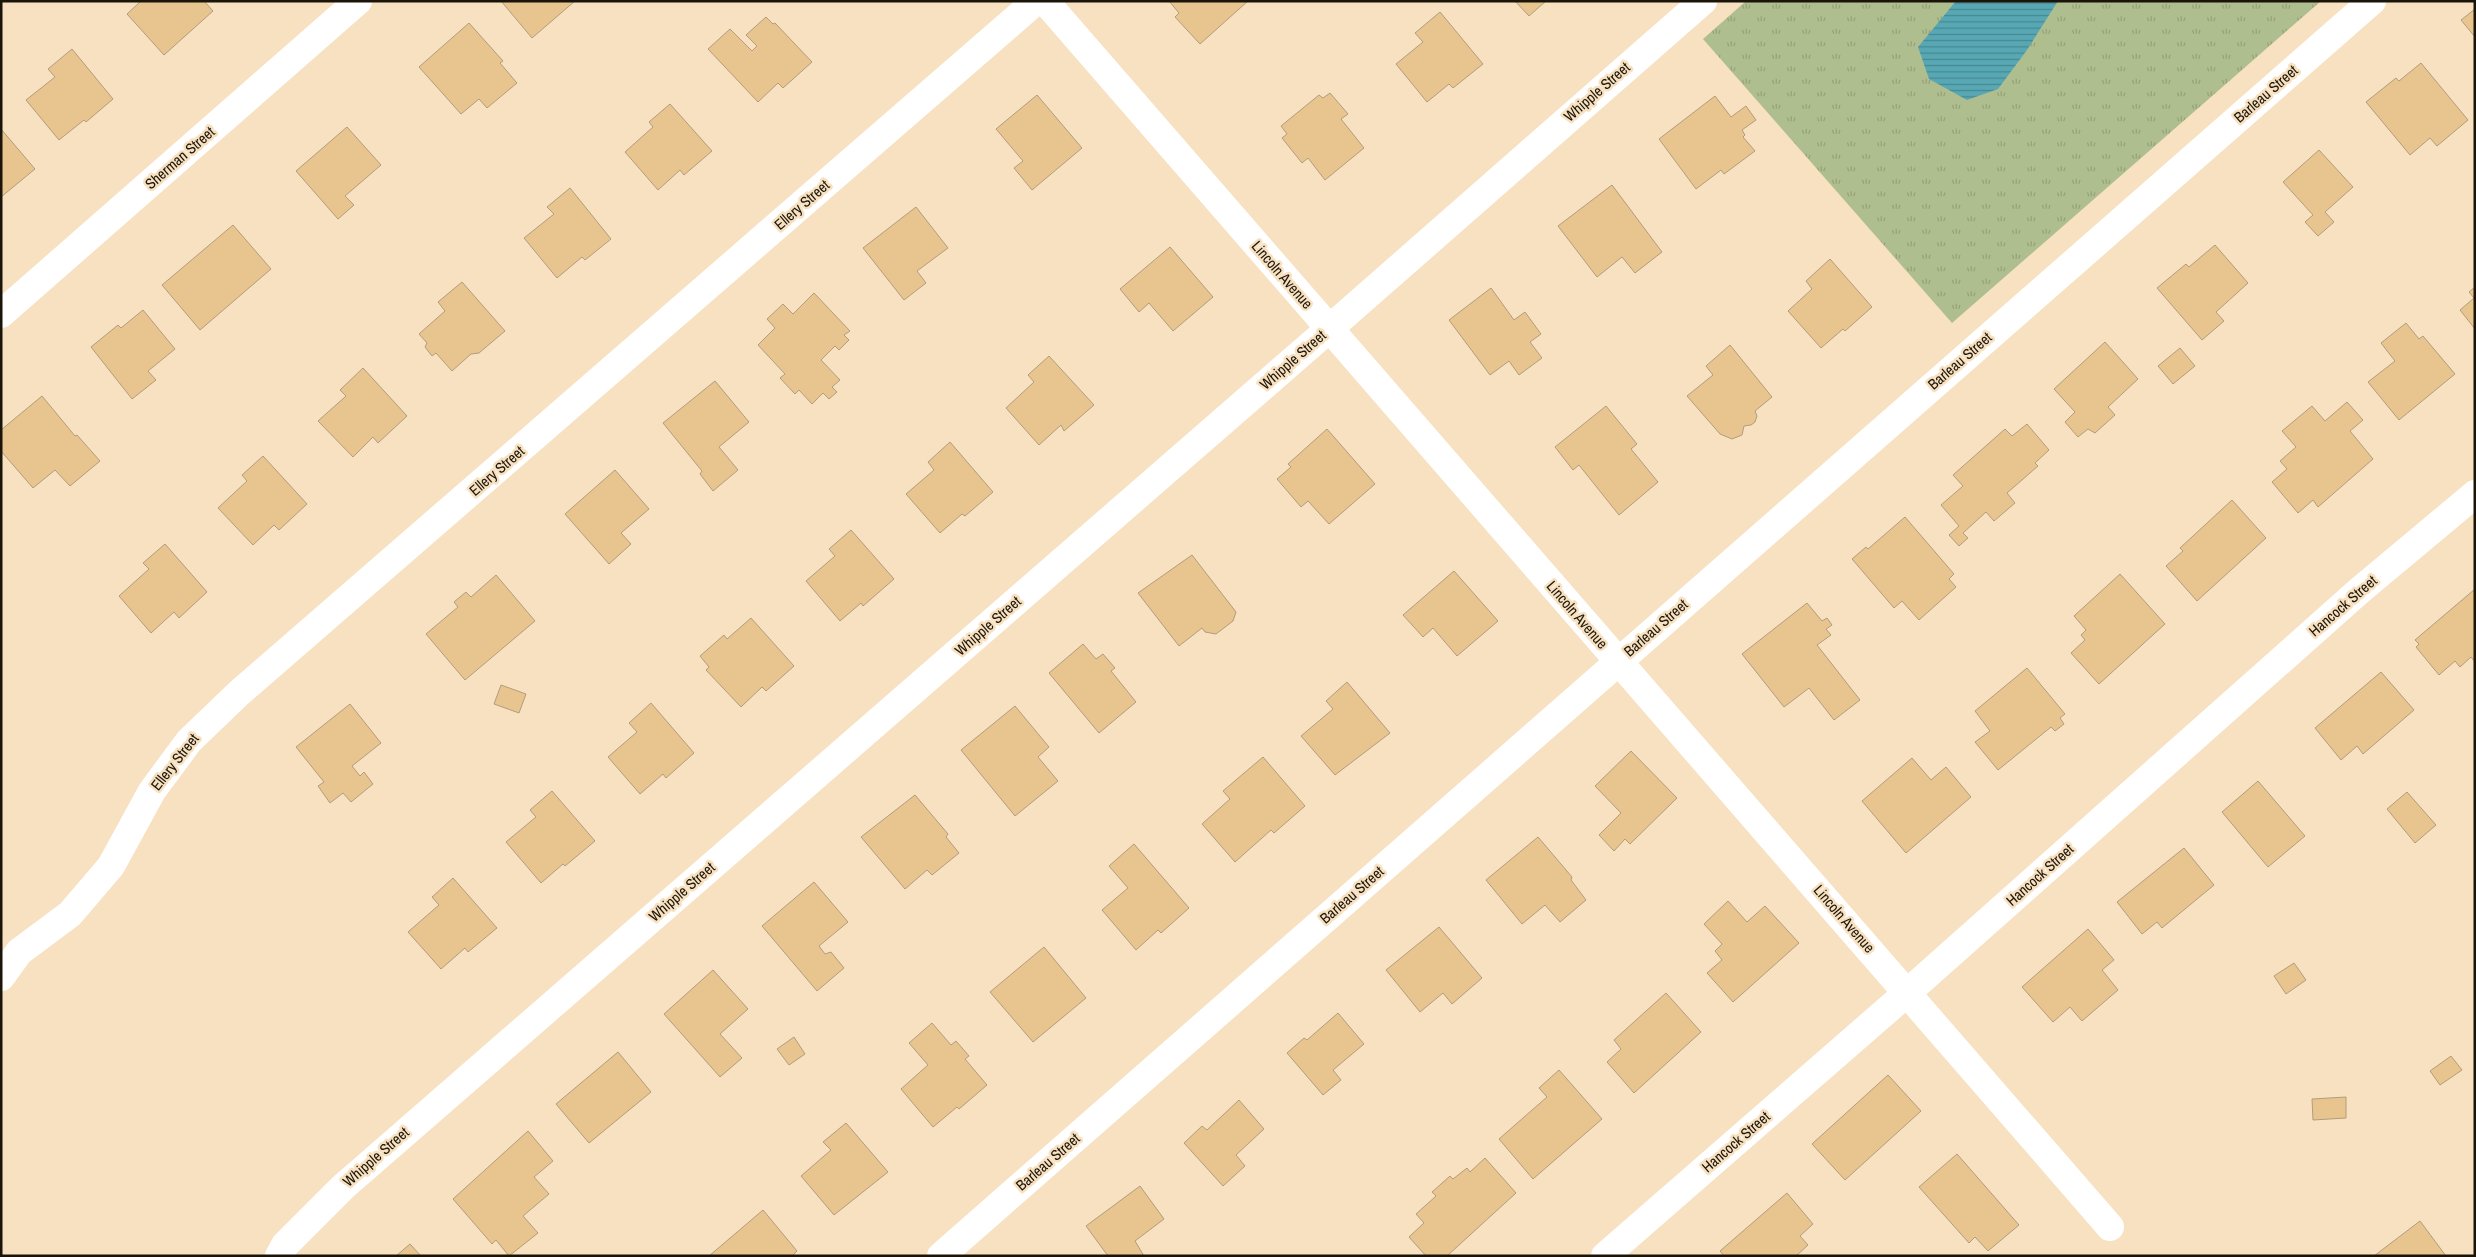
<svg xmlns="http://www.w3.org/2000/svg" width="2476" height="1257" font-family="'Archivo Narrow',sans-serif">
	<defs>
		<pattern id="grass-tufts" width="24" height="20" patternUnits="userSpaceOnUse" patternTransform="scale(1.25)"><rect width="24" height="20" fill="#afbe8e"/><path d="M3 7l-1-3M5 7V3M7 7l1-3M15 17l-1-3M17 17v-4M19 17l1-3" fill="none" stroke="#96a279"/></pattern>
		<pattern id="water-rules" width="6" height="5" patternUnits="userSpaceOnUse" patternTransform="scale(1.25)"><rect width="6" height="5" fill="#57a8b4"/><path d="M0 2.5h6" fill="none" stroke="#478890"/></pattern>
	</defs>
	<rect width="100%" height="100%" fill="#f7e1c1"/>
	<path fill="url(#grass-tufts)" d="M1746,1H2321L1952,323L1703,39Z"/>
	<path fill="url(#water-rules)" d="M1956,1H2058L2027,50L1998,89L1967,100L1929,79L1918,47Z"/>
	<g fill="#e8c48e" stroke="#b19d7e">
		<path d="M141,1H204L213,11L164,55L127,14Z"/>
		<path d="M501,1H575L532,38Z"/>
		<path d="M1169,1H1248L1200,44L1175,17L1179,13Z"/>
		<path d="M1515,1H1546L1529,16Z"/>
		<path d="M2475,9V37L2461,20Z"/>
		<path d="M1440,12L1483,64L1453,88L1449,84L1427,102L1396,64L1423,42L1415,33Z"/>
		<path d="M766,17L773,24L775,23L812,62L783,88L778,83L758,102L708,49L730,29L752,51L757,46L746,35Z"/>
		<path d="M469,23L503,61L500,63L517,83L487,108L479,99L461,114L419,67Z"/>
		<path d="M72,49L113,99L86,122L84,120L59,140L26,100L55,77L48,69Z"/>
		<path d="M2421,63L2468,120L2437,146L2430,138L2410,155L2366,102L2396,78L2399,81Z"/>
		<path d="M1330,93L1348,114L1341,119L1364,148L1325,180L1308,158L1302,163L1282,138L1287,134L1281,126L1319,95L1323,98Z"/>
		<path d="M1037,95L1082,148L1032,190L1014,168L1023,161L996,129Z"/>
		<path d="M1715,96L1731,117L1746,106L1756,120L1742,130L1745,135L1743,137L1755,151L1724,174L1721,170L1696,189L1659,139Z"/>
		<path d="M670,104L712,151L684,175L680,170L658,190L625,152L653,127L649,122Z"/>
		<path d="M347,127L381,165L345,196L354,205L338,219L296,171Z"/>
		<path d="M1,129L35,169L1,197Z"/>
		<path d="M2319,150L2353,187L2325,212L2334,222L2318,236L2305,222L2313,215L2283,182Z"/>
		<path d="M1612,185L1662,252L1635,273L1622,257L1597,277L1558,226Z"/>
		<path d="M570,188L611,239L585,260L582,257L557,278L524,238L554,214L547,207Z"/>
		<path d="M916,207L948,248L917,271L926,283L904,300L863,248Z"/>
		<path d="M233,225L271,269L200,330L162,285Z"/>
		<path d="M2215,245L2248,283L2216,312L2224,321L2202,340L2157,288L2186,264L2189,267Z"/>
		<path d="M1170,247L1213,297L1173,331L1149,303L1139,312L1120,289Z"/>
		<path d="M1830,259L1872,307L1845,331L1843,329L1821,348L1788,311L1812,289L1806,281Z"/>
		<path d="M462,282L505,331L479,353L471,354L452,371L436,353L432,356L425,347L427,343L419,334L445,311L438,302Z"/>
		<path d="M2475,287V329L2460,310L2474,298L2469,292Z"/>
		<path d="M1491,288L1514,320L1525,312L1541,334L1530,342L1542,358L1519,375L1509,361L1490,375L1449,320Z"/>
		<path d="M814,293L850,331L844,335L849,340L839,350L835,346L821,360L840,380L832,387L837,392L829,399L823,393L812,404L799,390L795,394L780,378L785,374L758,345L775,328L767,319L783,304L793,314Z"/>
		<path d="M143,310L175,349L148,371L156,380L132,399L91,347L118,325L121,328Z"/>
		<path d="M2406,323L2419,339L2423,336L2455,374L2399,420L2368,382L2395,361L2381,343Z"/>
		<path d="M2105,342L2138,379L2108,407L2115,415L2095,433L2088,429L2078,437L2065,422L2075,412L2054,389Z"/>
		<path d="M1730,345L1772,397L1755,411L1757,416L1755,422L1751,425L1744,426L1742,435L1732,439L1720,434L1687,396L1713,375L1706,366Z"/>
		<path d="M2180,348L2195,366L2173,384L2158,366Z"/>
		<path d="M1049,356L1094,405L1064,431L1061,425L1039,445L1006,408L1034,382L1028,375Z"/>
		<path d="M363,368L407,416L378,443L373,437L353,457L318,421L346,396L340,390Z"/>
		<path d="M715,381L749,422L719,447L738,470L713,491L700,474L702,471L663,423Z"/>
		<path d="M42,396L75,436L77,435L100,461L70,486L55,470L33,488L1,451V430Z"/>
		<path d="M2347,402L2363,420L2350,431L2373,459L2318,507L2313,500L2298,513L2272,482L2287,469L2280,461L2296,447L2282,431L2312,406L2325,421Z"/>
		<path d="M1606,406L1637,444L1631,449L1658,482L1619,515L1579,465L1573,470L1555,447Z"/>
		<path d="M2027,424L2049,450L2035,463L2038,466L2007,493L2015,503L1994,521L1986,512L1963,533L1968,538L1959,546L1949,535L1959,526L1941,505L1963,486L1953,475L2005,429L2012,436Z"/>
		<path d="M1327,429L1375,484L1329,524L1308,501L1301,507L1277,479L1291,467L1288,464Z"/>
		<path d="M950,442L993,492L965,516L962,514L940,533L906,494L934,470L928,462Z"/>
		<path d="M263,456L307,504L279,530L274,525L253,545L218,508L247,481L242,475Z"/>
		<path d="M615,470L649,509L621,533L631,544L609,564L565,514Z"/>
		<path d="M2232,500L2266,538L2197,601L2166,566L2183,551L2180,548Z"/>
		<path d="M1905,517L1954,574L1949,579L1956,587L1919,620L1902,601L1894,608L1852,559L1866,547L1868,549Z"/>
		<path d="M851,530L894,579L863,606L861,603L840,621L806,581L835,556L829,549Z"/>
		<path d="M165,544L207,592L179,618L174,612L151,633L119,596L149,569L143,563Z"/>
		<path d="M1192,555L1236,612L1233,621L1216,634L1205,632L1202,628L1179,646L1138,593Z"/>
		<path d="M1454,571L1498,621L1457,656L1433,628L1423,637L1403,615Z"/>
		<path d="M2120,574L2165,624L2099,684L2071,653L2085,640L2081,635L2086,630L2074,616Z"/>
		<path d="M496,575L535,621L465,680L426,634L458,607L454,602L466,592L471,597Z"/>
		<path d="M2475,589V662L2471,657L2460,667L2455,661L2439,675L2416,647L2419,644L2415,640Z"/>
		<path d="M1807,603L1822,621L1827,618L1832,625L1826,629L1831,635L1817,645L1860,700L1834,720L1809,688L1784,707L1742,654Z"/>
		<path d="M751,618L794,666L766,691L762,687L741,707L706,670L709,667L700,656L724,635L727,639Z"/>
		<path d="M1083,644L1096,659L1103,654L1115,668L1111,671L1136,702L1099,733L1049,673Z"/>
		<path d="M2027,668L2065,714L2060,718L2064,724L2055,731L2051,727L1998,770L1975,742L1990,731L1975,711Z"/>
		<path d="M2381,672L2414,710L2363,754L2357,746L2341,760L2315,728Z"/>
		<path d="M1347,682L1390,733L1335,775L1301,736L1333,709L1326,701Z"/>
		<path d="M501,685L526,694L519,713L494,704Z"/>
		<path d="M651,703L694,753L666,778L663,774L640,794L608,757L637,732L629,723Z"/>
		<path d="M350,704L381,743L352,766L360,776L364,772L373,784L351,802L343,793L330,803L318,786L324,782L296,747Z"/>
		<path d="M1015,706L1049,747L1038,757L1058,781L1015,816L961,750Z"/>
		<path d="M1631,751L1677,798L1630,844L1625,839L1614,851L1599,835L1621,813L1595,786Z"/>
		<path d="M1263,757L1305,806L1274,833L1271,830L1235,862L1202,824L1230,799L1223,791Z"/>
		<path d="M1912,758L1931,780L1946,767L1971,797L1906,853L1862,801Z"/>
		<path d="M2258,781L2305,836L2268,867L2222,812Z"/>
		<path d="M552,791L595,841L565,866L563,864L541,883L506,842L536,817L530,810Z"/>
		<path d="M2407,792L2436,825L2415,843L2387,809Z"/>
		<path d="M915,795L948,834L946,837L959,853L932,875L927,870L905,889L861,837Z"/>
		<path d="M1538,837L1572,877L1571,880L1586,900L1560,922L1545,905L1522,924L1486,880Z"/>
		<path d="M1134,844L1189,908L1161,933L1158,930L1136,950L1102,910L1128,888L1109,866Z"/>
		<path d="M2184,848L2214,885L2162,928L2157,922L2142,934L2117,902Z"/>
		<path d="M453,878L497,928L468,952L465,948L441,969L408,932L439,905L432,897Z"/>
		<path d="M814,882L848,922L819,946L825,954L831,952L844,968L817,991L762,926Z"/>
		<path d="M1728,901L1747,922L1765,906L1799,943L1733,1002L1707,973L1722,960L1715,951L1722,944L1704,924Z"/>
		<path d="M1439,927L1482,978L1452,1004L1443,993L1420,1012L1386,970Z"/>
		<path d="M2088,929L2114,960L2102,970L2118,990L2082,1021L2070,1007L2053,1022L2022,987Z"/>
		<path d="M1044,947L1086,998L1033,1042L990,992Z"/>
		<path d="M2294,963L2306,980L2286,994L2274,976Z"/>
		<path d="M713,970L748,1009L720,1034L742,1058L720,1077L664,1014Z"/>
		<path d="M1666,993L1701,1032L1634,1093L1607,1062L1621,1049L1614,1040Z"/>
		<path d="M1338,1013L1364,1044L1333,1070L1341,1080L1323,1095L1287,1053L1304,1038L1307,1040Z"/>
		<path d="M932,1023L951,1045L956,1041L969,1056L965,1059L987,1085L959,1109L957,1107L933,1127L901,1089L928,1065L909,1043Z"/>
		<path d="M794,1037L805,1054L789,1065L777,1049Z"/>
		<path d="M618,1052L651,1092L589,1143L556,1104Z"/>
		<path d="M2451,1056L2462,1070L2440,1085L2430,1071Z"/>
		<path d="M1559,1070L1602,1119L1533,1179L1499,1139L1547,1097L1539,1088Z"/>
		<path d="M1888,1075L1921,1111L1845,1180L1812,1144Z"/>
		<path d="M2346,1097V1118L2313,1120L2312,1099Z"/>
		<path d="M1239,1100L1264,1129L1236,1155L1245,1166L1223,1186L1184,1143L1202,1126L1207,1130Z"/>
		<path d="M846,1123L888,1172L834,1215L801,1176L831,1150L823,1142Z"/>
		<path d="M528,1131L553,1161L534,1177L549,1194L523,1216L538,1233L509,1256L496,1240L492,1244L453,1199Z"/>
		<path d="M1957,1154L2019,1225L1988,1251L1975,1237L1969,1243L1919,1187Z"/>
		<path d="M1485,1158L1516,1193L1447,1256H1426L1409,1237L1424,1223L1416,1214L1436,1196L1432,1192L1450,1176L1453,1179L1467,1168L1470,1172Z"/>
		<path d="M1140,1186L1164,1219L1135,1241L1144,1256H1108L1086,1226Z"/>
		<path d="M1787,1193L1813,1224L1800,1236L1808,1245L1796,1256H1724L1720,1251Z"/>
		<path d="M763,1210L797,1251L792,1256H709Z"/>
		<path d="M2420,1221L2446,1256H2374Z"/>
		<path d="M410,1244L421,1256H396Z"/>
	</g>
	<g fill="none" stroke-linecap="round" stroke-linejoin="round">
		<g stroke="#fff" stroke-width="28">
			<path d="M1045,1L2110,1227"/>
			<path d="M1,314L358,1"/>
			<path d="M1,977L19,952L70,914L111,866L152,791L189,741L239,693L1036,1"/>
			<path d="M279,1256L285,1245L343,1187L1329,329L1703,1"/>
			<path d="M941,1256L2372,1"/>
			<path d="M1605,1256L1908,992L2359,591L2475,494"/>
		</g>
	</g>
	<g text-anchor="middle" stroke-width="5" stroke-linejoin="round" paint-order="stroke">
		<g font-size="15" fill="#1b1408" stroke="#f7e1c1">
			<text transform="translate(1597 92) rotate(-41)" y="5">Whipple Street</text>
			<text transform="translate(2266 94) rotate(-41)" y="5">Barleau Street</text>
			<text transform="translate(180 158) rotate(-41)" y="5">Sherman Street</text>
			<text transform="translate(802 205) rotate(-41)" y="5">Ellery Street</text>
			<text transform="translate(1282 275) rotate(49)" y="5">Lincoln Avenue</text>
			<text transform="translate(1293 360) rotate(-41)" y="5">Whipple Street</text>
			<text transform="translate(1960 361) rotate(-41)" y="5">Barleau Street</text>
			<text transform="translate(497 471) rotate(-41)" y="5">Ellery Street</text>
			<text transform="translate(2343 606) rotate(-41)" y="5">Hancock Street</text>
			<text transform="translate(1577 615) rotate(49)" y="5">Lincoln Avenue</text>
			<text transform="translate(988 626) rotate(-41)" y="5">Whipple Street</text>
			<text transform="translate(1656 628) rotate(-41)" y="5">Barleau Street</text>
			<text transform="translate(175 762) rotate(-52)" y="5">Ellery Street</text>
			<text transform="translate(2040 875) rotate(-42)" y="5">Hancock Street</text>
			<text transform="translate(682 892) rotate(-41)" y="5">Whipple Street</text>
			<text transform="translate(1352 895) rotate(-41)" y="5">Barleau Street</text>
			<text transform="translate(1844 919) rotate(49)" y="5">Lincoln Avenue</text>
			<text transform="translate(1736 1142) rotate(-41)" y="5">Hancock Street</text>
			<text transform="translate(376 1157) rotate(-41)" y="5">Whipple Street</text>
			<text transform="translate(1048 1162) rotate(-41)" y="5">Barleau Street</text>
		</g>
	</g>
	<rect width="2476" height="1257" fill="none" stroke="#1b1408" stroke-width="5"/>
</svg>
